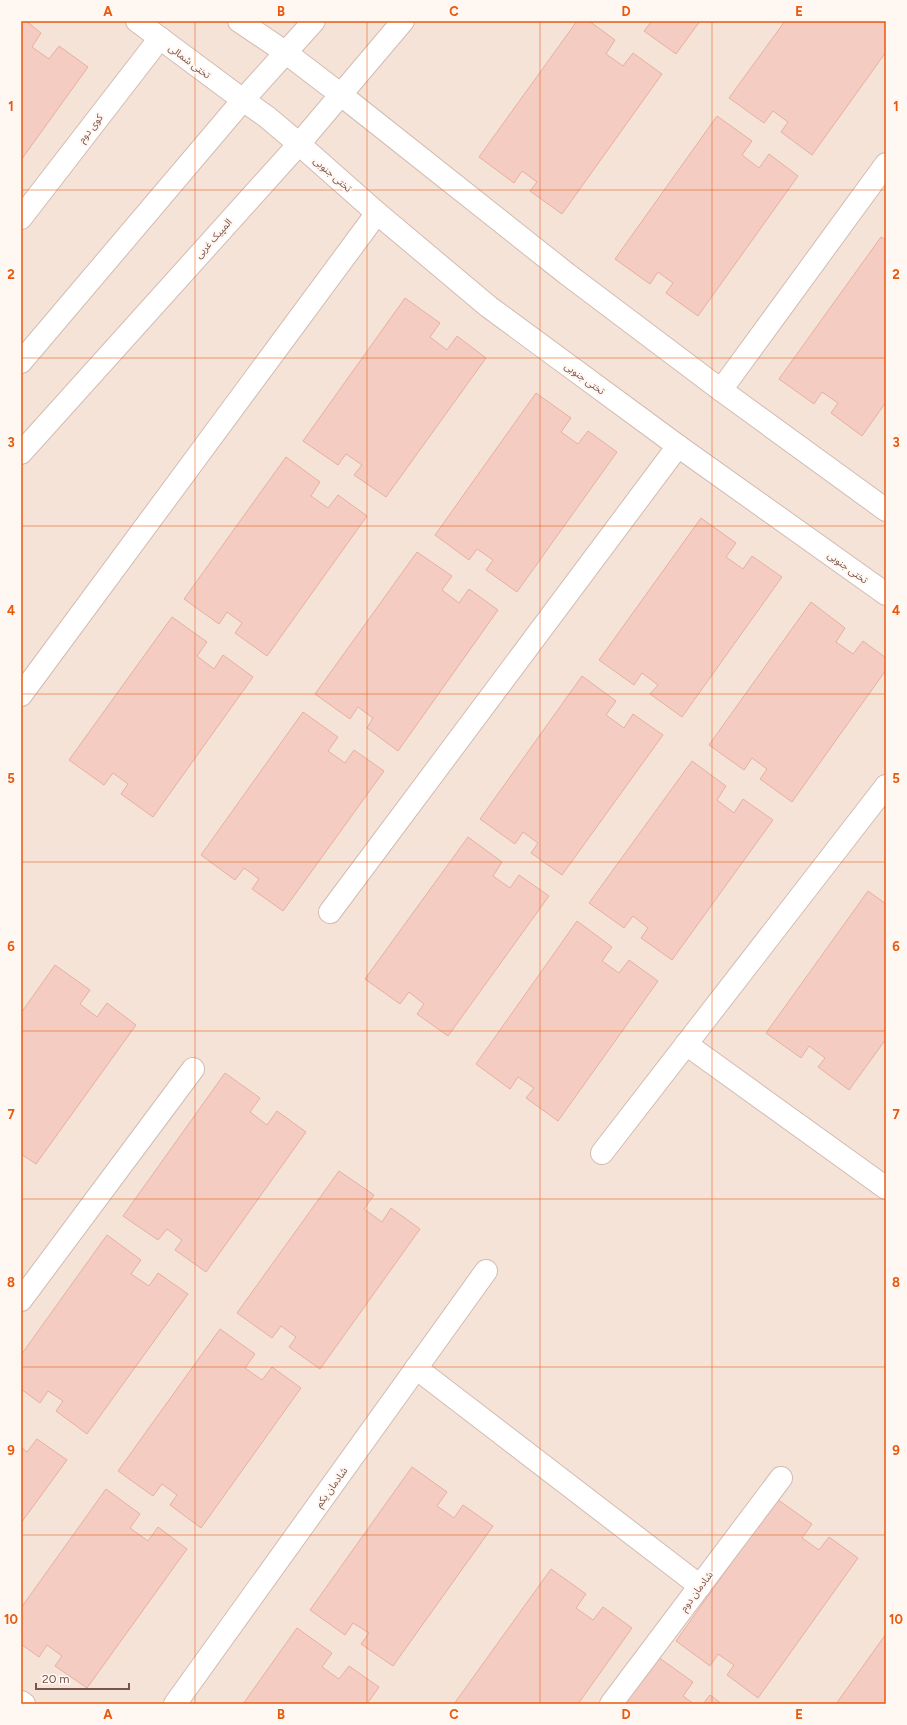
<svg xmlns="http://www.w3.org/2000/svg" width="907" height="1725" font-family="Figtree,'Noto Sans Arabic',sans-serif">
	<rect width="100%" height="100%" fill="#fdf3ea"/>
	<rect fill="#f5e3d8" x="21" y="21" width="865" height="1683"/>
	<g fill="#f4ccc1" stroke="#e7afa0">
		<path d="M21,21H26L41,33L32,47L49,59L59,46L88,67L21,160Z"/>
		<path d="M577,21H589L615,40L606,54L623,66L633,53L662,74L562,214L530,191L537,182L522,171L514,183L479,157Z"/>
		<path d="M652,21H651H700L676,54L644,31Z"/>
		<path d="M785,21H886V52L812,155L781,132L788,122L773,111L764,123L729,98Z"/>
		<path d="M717,116L752,141L742,155L759,168L769,154L798,176L698,316L666,293L673,283L658,272L650,284L615,259Z"/>
		<path d="M881,237L886,240V402L862,436L831,413L838,403L822,392L814,404L779,379Z"/>
		<path d="M405,298L440,323L430,337L447,350L457,336L486,358L386,497L354,475L362,465L346,454L338,465L303,441Z"/>
		<path d="M536,393L571,418L561,432L578,444L588,431L617,452L517,592L486,570L493,560L477,549L469,560L435,535Z"/>
		<path d="M286,457L320,482L311,496L328,508L338,495L367,516L267,656L235,633L242,623L227,612L219,624L184,599Z"/>
		<path d="M701,518L736,543L726,557L743,569L752,556L782,577L682,717L650,694L658,685L642,673L634,685L599,660Z"/>
		<path d="M417,552L452,576L442,590L459,603L469,589L498,610L398,751L367,728L373,718L358,707L350,719L315,694Z"/>
		<path d="M811,602L845,628L836,642L853,654L863,641L886,658V670L792,802L760,779L767,769L752,758L744,770L709,745Z"/>
		<path d="M172,617L207,642L197,656L214,669L223,655L253,677L153,817L121,794L128,784L113,773L104,785L69,760Z"/>
		<path d="M582,676L616,701L606,715L624,728L633,714L663,735L562,875L531,853L538,843L523,832L515,844L480,819Z"/>
		<path d="M303,712L338,737L328,751L345,763L354,750L384,771L283,911L252,889L259,879L244,868L235,880L201,855Z"/>
		<path d="M692,761L726,786L717,800L734,813L743,799L773,820L672,960L641,938L648,928L633,916L624,928L589,903Z"/>
		<path d="M468,837L502,862L493,876L510,888L519,875L549,896L448,1036L417,1014L424,1004L409,992L400,1004L365,979Z"/>
		<path d="M868,891L886,904V1039L849,1090L818,1067L825,1058L809,1046L801,1058L766,1033Z"/>
		<path d="M577,921L612,947L602,961L619,973L629,960L658,981L558,1121L526,1098L534,1088L518,1077L510,1089L476,1064Z"/>
		<path d="M55,965L90,990L80,1004L97,1017L107,1003L136,1025L36,1164L21,1154V1013Z"/>
		<path d="M225,1073L260,1098L250,1112L267,1125L277,1111L306,1132L206,1272L175,1250L182,1240L167,1229L158,1240L123,1216Z"/>
		<path d="M339,1171L374,1195L364,1209L382,1222L391,1208L420,1229L320,1369L289,1347L296,1337L281,1326L272,1338L237,1313Z"/>
		<path d="M107,1235L141,1260L131,1274L149,1286L158,1273L188,1294L87,1434L56,1411L63,1401L48,1391L40,1403L21,1389V1355Z"/>
		<path d="M220,1329L255,1354L245,1368L262,1380L272,1367L301,1388L201,1528L170,1505L177,1495L162,1484L153,1496L118,1471Z"/>
		<path d="M37,1439L67,1460L21,1523V1447L27,1452Z"/>
		<path d="M412,1467L447,1492L437,1506L454,1518L463,1505L493,1526L393,1666L361,1644L369,1633L353,1623L345,1635L310,1610Z"/>
		<path d="M106,1489L140,1514L130,1528L148,1541L158,1527L187,1549L87,1688L55,1666L62,1656L47,1645L39,1657L21,1644V1608Z"/>
		<path d="M777,1499L812,1524L802,1538L819,1550L829,1537L858,1558L758,1698L727,1675L734,1665L718,1654L710,1666L676,1641Z"/>
		<path d="M551,1569L586,1594L576,1608L593,1620L603,1607L632,1628L578,1704H454Z"/>
		<path d="M297,1628L332,1653L322,1667L339,1679L349,1666L379,1687L367,1704H243Z"/>
		<path d="M886,1634V1704H836Z"/>
		<path d="M658,1657L693,1682L683,1696L694,1704H624Z"/>
		<path d="M710,1695L722,1704H703Z"/>
	</g>
	<g fill="none" stroke-linecap="round" stroke-linejoin="round">
		<g stroke="#d3bbb1" stroke-width="24">
			<g id="minor">
				<path d="M137,21L243,100"/>
				<path d="M239,21L285,52"/>
				<path d="M340,94L567,274L721,390L886,510"/>
				<path d="M299,144L377,213L489,307L678,446L886,594"/>
				<path d="M21,218L160,38"/>
				<path d="M721,390L886,164"/>
				<path d="M21,695L377,213"/>
				<path d="M330,912L678,446"/>
				<path d="M686,1044L886,1188"/>
				<path d="M602,1153L886,786"/>
				<path d="M21,1300L193,1069"/>
				<path d="M416,1368L700,1586"/>
				<path d="M175,1704L486,1271"/>
				<path d="M611,1704L781,1478"/>
			</g>
		</g>
		<g stroke="#d3bbb1" stroke-width="24">
			<g id="tertiary">
				<path d="M285,52L340,94"/>
				<path d="M243,100L267,117L299,144"/>
				<path d="M21,362L243,100L314,21"/>
				<path d="M21,453L299,144L403,21"/>
				<path d="M21,1702L24,1704"/>
			</g>
		</g>
		<use href="#minor" stroke="#fff" stroke-width="22"/>
		<use href="#tertiary" stroke="#fff" stroke-width="22"/>
	</g>
	<path fill="none" stroke="#e8590c" stroke-width="1" stroke-opacity="0.55" d="M195,21V1704M367,21V1704M540,21V1704M712,21V1704M21,190H886M21,358H886M21,526H886M21,694H886M21,862H886M21,1031H886M21,1199H886M21,1367H886M21,1535H886"/>
	<g text-anchor="middle" stroke-width="4" stroke-linejoin="round" paint-order="stroke">
		<g font-size="10" fill="#7a544c" stroke="#fff7f1">
			<text transform="translate(190 61) rotate(37)" y="4">تختی شمالی</text>
			<text transform="translate(90 128) rotate(-52)" y="4">کوی دوم</text>
			<text transform="translate(333 174) rotate(41)" y="4">تختی جنوبی</text>
			<text transform="translate(213 238) rotate(-48)" y="4">المپیک غربی</text>
			<text transform="translate(585 378) rotate(36)" y="4">تختی جنوبی</text>
			<text transform="translate(848 567) rotate(36)" y="4">تختی جنوبی</text>
			<text transform="translate(331 1487) rotate(-54)" y="4">شادمان یکم</text>
			<text transform="translate(696 1591) rotate(-53)" y="4">شادمان دوم</text>
		</g>
	</g>
	<rect width="907" height="1725" fill="none" stroke="#fff7f1" stroke-width="44"/>
	<path d="M36 1683v6h93v-6" fill="none" stroke="#7a544c" stroke-width="2"/>
	<text x="42" y="1683" font-size="12" fill="#7a544c" stroke="#fff7f1" stroke-width="3" paint-order="stroke">20 m</text>
	<rect x="22" y="22" width="863" height="1681" fill="none" stroke="#e8590c" stroke-width="1.5"/>
	<g font-size="13" text-anchor="middle" font-weight="bold" fill="#e8590c">
		<text x="108" y="16">A</text>
		<text x="281" y="16">B</text>
		<text x="454" y="16">C</text>
		<text x="626" y="16">D</text>
		<text x="799" y="16">E</text>
		<text x="11" y="111">1</text>
		<text x="896" y="111">1</text>
		<text x="11" y="279">2</text>
		<text x="896" y="279">2</text>
		<text x="11" y="447">3</text>
		<text x="896" y="447">3</text>
		<text x="11" y="615">4</text>
		<text x="896" y="615">4</text>
		<text x="11" y="783">5</text>
		<text x="896" y="783">5</text>
		<text x="11" y="951">6</text>
		<text x="896" y="951">6</text>
		<text x="11" y="1119">7</text>
		<text x="896" y="1119">7</text>
		<text x="11" y="1287">8</text>
		<text x="896" y="1287">8</text>
		<text x="11" y="1455">9</text>
		<text x="896" y="1455">9</text>
		<text x="11" y="1624">10</text>
		<text x="896" y="1624">10</text>
		<text x="108" y="1719">A</text>
		<text x="281" y="1719">B</text>
		<text x="454" y="1719">C</text>
		<text x="626" y="1719">D</text>
		<text x="799" y="1719">E</text>
	</g>
</svg>
